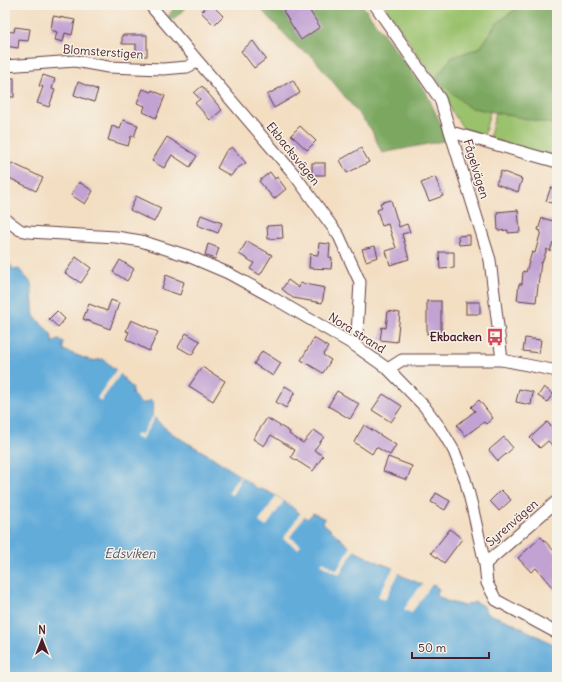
<svg xmlns="http://www.w3.org/2000/svg" width="562" height="682" font-family="Delius,sans-serif">
	<rect width="100%" height="100%" fill="#f7f3e8"/>
	<filter id="ink" filterUnits="userSpaceOnUse"><feTurbulence type="fractalNoise" baseFrequency=".025" numOctaves="2"/><feDisplacementMap in="SourceGraphic" scale="8" xChannelSelector="R" yChannelSelector="G"/><feConvolveMatrix kernelMatrix="1 2 1 2 8 2 1 2 1" color-interpolation-filters="sRGB"/></filter>
	<filter id="wash" filterUnits="userSpaceOnUse"><feTurbulence type="fractalNoise" baseFrequency=".012" numOctaves="4" result="noise"/><feDisplacementMap in="SourceGraphic" scale="16" xChannelSelector="R" yChannelSelector="G"/><feGaussianBlur stdDeviation="0.9" result="paint"/><feColorMatrix in="noise" values="0 0 0 0 0 0 0 0 0 0 0 0 0 0 0 0 0 1.4 0 .05"/><feComposite in="paint" operator="in"/></filter>
	<g filter="url(#wash)">
		<rect width="100%" height="100%" fill="#f3dec2"/>
		<g fill="#9ac16c" stroke="#72704c">
			<path d="M384,5H521L496,24L481,47L451,58L468,107L490,111L484,136L463,128L438,90L436,78L426,67Z"/>
			<path d="M496,112L557,125V158L489,139Z"/>
		</g>
		<g fill="#7ba760" stroke="#626346">
			<path d="M176,5H189L171,21L168,17Z"/>
			<path d="M257,5H362L425,90L448,140L382,153L371,129L312,56L298,48Z"/>
			<path d="M521,5H557V125L468,107L436,78L451,58L481,47L496,24Z"/>
		</g>
		<path fill="#62acda" stroke="#566682" d="M5,252L10,265L14,270L19,269L31,283L34,316L51,334L53,343L58,340L63,341V350L92,361L103,359L119,373L133,389L132,394L141,403H146L151,400L153,403L152,415C168,435 191,444 212,457C228,467 243,479 258,489C273,490 295,510 307,519L313,513L325,519L323,523L354,551L371,559L397,570L400,575L428,587L434,585L439,589L436,595L446,601L464,606L475,602L484,606L486,613L508,621L557,646V677H5Z"/>
		<g fill="#f3dec2">
			<path d="M116,370L121,373L101,401L97,398Z"/>
			<path d="M153,416L155,417L141,440L135,437L137,433L141,435Z"/>
			<path d="M240,476L241,477L239,481L240,482L232,495L228,493L236,480H237Z"/>
			<path d="M276,496L284,501L266,527L259,522Z"/>
			<path d="M301,512L305,515L290,537L301,545L298,549L283,539Z"/>
			<path d="M351,546L355,549L339,575L321,565L323,562L337,570Z"/>
			<path d="M394,567L400,571L385,600L378,596Z"/>
			<path d="M425,583L428,585L431,584V586L411,613L404,609L419,588Z"/>
		</g>
		<g id="blocks">
			<g fill="#c1a2d3">
				<path d="M208,5H212L223,16L214,25L201,12Z"/>
				<path d="M293,5H306L320,27L301,40L283,11Z"/>
				<path d="M53,16L75,20L72,35L65,33L63,42L55,40L57,32L51,30Z"/>
				<path d="M15,27L30,29L28,41L19,40L18,48L5,46V31L14,32Z"/>
				<path d="M122,35H147V56H136V44H122Z"/>
				<path d="M253,41L266,59L254,68L241,51Z"/>
				<path d="M43,75L55,79L52,89L55,90L49,107L37,103L43,87L39,86Z"/>
				<rect x="5" y="78" width="9" height="19"/>
				<path d="M293,80L300,93L274,108L267,95Z"/>
				<path d="M78,82L98,90L94,102L74,95Z"/>
				<path d="M202,86L222,110L210,120L195,103L200,99L194,93Z"/>
				<path d="M143,89L151,92L152,90L165,96L156,118L143,112L145,106L137,103Z"/>
				<path d="M123,120L138,125L134,137L131,136L128,146L108,140L112,126L120,129Z"/>
				<path d="M300,126L316,141L307,150L291,135Z"/>
				<path d="M167,137L197,156L190,167L172,155L164,168L152,161Z"/>
				<path d="M232,147L246,163L236,169L231,176L217,168L226,151Z"/>
				<path d="M361,148L369,162L347,173L340,160Z"/>
				<path d="M12,163L43,178L36,191L5,176Z"/>
				<rect x="312" y="163" width="13" height="12"/>
				<path d="M501,171L522,179L518,192L496,184Z"/>
				<path d="M270,172L275,179L277,177L286,189L274,199L259,181Z"/>
				<path d="M435,177L443,196L429,201L421,183Z"/>
				<path d="M79,182L93,191L85,204L71,195Z"/>
				<path d="M551,187L557,189V205L546,201Z"/>
				<path d="M136,196L161,208L154,222L130,210Z"/>
				<path d="M391,200L399,227L407,224L410,232L402,234L409,259L390,265L386,251L396,248L388,224L382,226L377,210L382,208L380,203Z"/>
				<path d="M518,210L520,232L508,233V230L498,231L497,212Z"/>
				<path d="M201,215L222,223L218,233L197,225Z"/>
				<path d="M542,218L557,222L554,233L557,234V243L553,242L550,251L547,249L542,263L541,262L536,302L517,300L519,284H522L523,271L526,272L532,252L535,253L541,231L538,230Z"/>
				<path d="M282,225L283,238L268,239L267,226Z"/>
				<path d="M470,235V244L459,245L458,236Z"/>
				<path d="M247,241L272,255L260,275L250,269L254,263L239,254Z"/>
				<path d="M319,243L330,244L329,257L332,258L331,269L309,268L310,254L318,255Z"/>
				<path d="M208,244L219,248L215,259L205,255Z"/>
				<path d="M375,246L378,257L366,261L362,249Z"/>
				<path d="M439,252H454V268L440,269Z"/>
				<path d="M76,257L91,268L81,283L65,273Z"/>
				<path d="M120,260L134,269L127,281L113,272Z"/>
				<path d="M166,275L184,282L180,295L162,289Z"/>
				<path d="M288,280L299,288L300,283L325,288L322,303L293,298L282,289Z"/>
				<path d="M111,300L119,303L110,329L83,319L89,304L107,311Z"/>
				<rect x="427" y="301" width="14" height="33"/>
				<rect x="466" y="302" width="14" height="12"/>
				<path d="M57,311L65,319L58,327L49,319Z"/>
				<path d="M388,311L400,313L397,342L380,340L382,327L386,328Z"/>
				<path d="M131,320L158,332L149,351L126,339L129,332L126,331Z"/>
				<path d="M186,333L200,341L192,355L178,347Z"/>
				<path d="M314,338L328,347L323,355L331,360L323,373L301,360Z"/>
				<path d="M525,338L541,340L539,353L523,351Z"/>
				<path d="M262,351L281,363L273,376L254,364Z"/>
				<path d="M202,367L225,381L213,401L189,386Z"/>
				<path d="M285,386L295,392L286,408L276,402Z"/>
				<path d="M544,387L553,394L547,402L538,396Z"/>
				<path d="M519,389L533,392L531,405L516,402Z"/>
				<path d="M337,391L359,404L350,419L328,406Z"/>
				<path d="M383,394L402,406L391,422L372,410Z"/>
				<path d="M479,400L493,418L486,424L484,422L465,436L457,425L475,411L471,407Z"/>
				<path d="M267,418L290,432L289,434L303,443L314,430L324,437L314,450L323,456L313,471L291,457L295,450L271,435L264,446L253,439Z"/>
				<path d="M547,422L557,432V450L548,441L540,448L530,438Z"/>
				<path d="M364,425L396,445L390,455L376,447L372,454L354,442Z"/>
				<path d="M504,437L513,448L498,461L489,450Z"/>
				<path d="M388,457L412,466L407,480L383,471Z"/>
				<path d="M501,490L511,500L499,511L490,501Z"/>
				<path d="M436,493L450,501L445,510L431,502Z"/>
				<path d="M450,529L462,539L444,563L431,553Z"/>
				<path d="M541,537L557,554V593L536,568L531,572L518,558Z"/>
			</g>
		</g>
	</g>
	<g filter="url(#ink)">
		<use href="#blocks" fill-opacity="0" stroke="#633c42" stroke-width="1"/>
		<g fill="none" stroke-linecap="round" stroke-linejoin="round">
			<g stroke="#633c42" stroke-width="13">
				<g id="minor">
					<path d="M150,5L294,174L339,236L360,282L357,334L354,345"/>
					<path d="M375,5L440,99L490,260L502,360"/>
					<path d="M5,66L75,61L108,67L163,69L187,67L197,62"/>
					<path d="M451,132L557,162"/>
					<path d="M5,219L20,230L29,232L116,237L141,241L188,256L228,273L270,296L354,345L388,369L424,406L441,429L454,451L465,479L472,506L485,564L487,583L496,600L557,633"/>
					<path d="M388,369L402,360H502L557,371"/>
					<path d="M485,564L557,501"/>
				</g>
			</g>
			<use href="#minor" stroke="#fff" stroke-width="11"/>
		</g>
	</g>
	<defs>
		<g id="bus-bare" transform="scale(1.38)"><path d="M-5-6H5V4H4V6H2V4H-2V6H-4V4H-5ZM-3.5-4V0h7V-4ZM-3.5 1.2v1.5H-2V1.2ZM2 1.2v1.5H3.5V1.2Z" fill="#d1495b" stroke="#f7f3e8" stroke-width="2.5" paint-order="stroke"/></g>
	</defs>
	<g fill-rule="evenodd">
		<use href="#bus-bare" x="495" y="337"/>
	</g>
	<g text-anchor="middle" stroke-width="3" stroke-linejoin="round" paint-order="stroke">
		<g font-size="12" fill="#4a1f2b" stroke="#f7f3e8">
			<text transform="translate(103 52) rotate(4)" y="4">Blomsterstigen</text>
			<text transform="translate(293 154) rotate(51)" y="4">Ekbacksvägen</text>
			<text transform="translate(476 169) rotate(73)" y="4">Fågelvägen</text>
			<text transform="translate(357 333) rotate(32)" y="4">Nora strand</text>
			<text transform="translate(512 523) rotate(-41)" y="4">Syrenvägen</text>
		</g>
		<g font-size="12" font-weight="bold" fill="#4a1f2b" stroke="#f7f3e8" text-anchor="end">
			<text x="482" y="341">Ekbacken</text>
		</g>
		<g font-size="13" font-style="italic" fill="#525068" stroke="#f7f3e8">
			<text x="130" y="558">Edsviken</text>
		</g>
	</g>
	<rect width="562" height="682" fill="none" stroke="#f7f3e8" stroke-width="20"/>
	<g transform="translate(42 640)" stroke="#f7f3e8" stroke-width="3" paint-order="stroke">
	<path d="M0-3L7 15L0 10L-7 15Z" fill="#4a1f2b"/>
	<text y="-6" font-size="11" font-weight="bold" text-anchor="middle" fill="#4a1f2b">N</text>
	</g>
	<path d="M412 652v6h77v-6" fill="none" stroke="#4a1f2b" stroke-width="2"/>
	<text x="418" y="652" font-size="12" fill="#4a1f2b" stroke="#f7f3e8" stroke-width="3" paint-order="stroke">50 m</text>
</svg>
